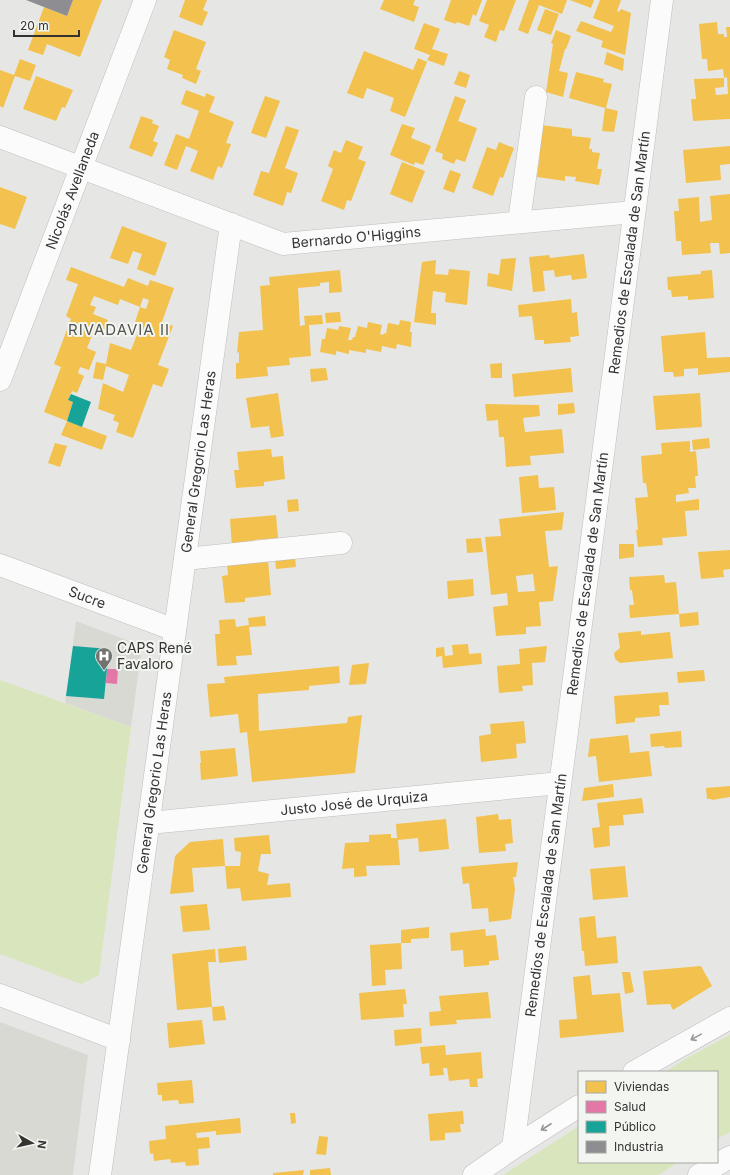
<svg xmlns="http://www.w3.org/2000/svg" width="730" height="1175" font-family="Inter,sans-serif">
	<rect width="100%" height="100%" fill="#e6e7e4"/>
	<g fill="#d7d9d2">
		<path d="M76,621L142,646L131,727L65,703Z"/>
		<path d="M0,1022L88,1055L73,1175H0Z"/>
	</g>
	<g fill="#d9e5bc">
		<path d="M0,680L131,727L99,975L81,984L0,954Z"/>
		<path d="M730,1035V1132L717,1139V1072H665L689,1057Z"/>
		<path d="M579,1126V1162H679L658,1175H503Z"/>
	</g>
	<g fill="#f2c14e" fill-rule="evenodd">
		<path d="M73,0H102L80,57L47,44L43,55L28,50L44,7L67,16Z"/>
		<path d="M185,0H207L203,10L208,12L202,26L179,17Z"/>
		<path d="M384,0H415L413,5L419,7L414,22L380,9Z"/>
		<path d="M451,0H482L476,16L473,14L469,26L457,22L456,24L444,20Z"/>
		<path d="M487,0H516L504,31L500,30L496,42L484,37L489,25L479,21Z"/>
		<path d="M529,0H567L562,14L539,5L528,34L518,30Z"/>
		<path d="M570,0H594L591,8Z"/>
		<path d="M600,0H621L617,11L619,12L621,9L631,13L625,55L601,47L603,41L576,31L581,21L611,32L614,26L593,18Z"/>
		<path d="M545,9L559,14L551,35L537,30Z"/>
		<path d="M717,22L718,34H724V37H727L726,27H730V119L693,121L691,99H696L694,79L724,78V87L715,88L716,95L728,94L727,77L724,78L723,69L708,71L707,59H702L699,24Z"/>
		<path d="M424,23L440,29L432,49L448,54L444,66L427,60L430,55L414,49Z"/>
		<path d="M174,30L206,42L196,69L201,71L196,84L182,78L183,75L167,69L170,60L164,57Z"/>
		<path d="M556,30L571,36L566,49H565L559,71L568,73L563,97L546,92L553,44L551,43Z"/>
		<path d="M364,51L413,70L418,58L427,62L405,117L390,111L394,98L367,88L363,99L347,93Z"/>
		<path d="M607,52L624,59L623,71L604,64Z"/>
		<path d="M20,59L36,65L30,81L15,76L3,108L0,106V70L14,75Z"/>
		<path d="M459,71L470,75L466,88L454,84Z"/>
		<path d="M576,72L604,79L603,82L612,84L606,108L618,111L614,132L602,131L605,108L569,98Z"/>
		<path d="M36,76L73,90L65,108L62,107L56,121L23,109Z"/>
		<path d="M186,90L205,97L206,93L215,97L209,112L234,122L226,143L231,144L222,168L218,166L213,180L190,171L198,151L186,146L177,170L164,165L176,134L189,139L199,111L181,104Z"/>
		<path d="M265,96L280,101L266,138L251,133Z"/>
		<path d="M455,96L466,100L458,121L477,128L465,162L456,159L454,164L442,159L443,154L435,151Z"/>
		<path d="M141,116L153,120L152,123L159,126L153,141L158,143L152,157L129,148Z"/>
		<path d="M402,124L415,128L411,138L431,146L423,165L415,162L414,165L390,155Z"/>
		<path d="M541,125L572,129V136L591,138L589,149H592V152L600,153L597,169H602L599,185L575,181L576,177L565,176V181L537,177L540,153H537Z"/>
		<path d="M286,126L299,130L285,168L298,173L291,193L287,192L283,206L253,195L261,171L269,173Z"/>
		<path d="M346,140L363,147L358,159L366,162L351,201L347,200L344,210L321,201L333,169L328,166L334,150L341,153Z"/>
		<path d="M499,142L514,148L503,178L500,177L493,196L472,188L487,147L496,150Z"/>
		<path d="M730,146V164L720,165L721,180L686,183L683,150Z"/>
		<path d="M402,162L425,171L412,203L390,194Z"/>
		<path d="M450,170L461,174L454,193L443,189Z"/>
		<path d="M0,187L27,197L15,229L0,224Z"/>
		<path d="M730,194V253L720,254L719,243H710L711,253L682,255L681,241H676L674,211H679L678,199L699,197L700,222L712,220L710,196Z"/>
		<path d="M122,226L167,243L155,276L137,269L142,254L133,251L128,264L110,258Z"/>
		<path d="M584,254L587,278L572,280L571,275L555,277L554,270L543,271L545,291L533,292L529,257L549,255L550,258Z"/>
		<path d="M516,258L512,291L487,286L488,273L499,275L501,259Z"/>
		<path d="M436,260L435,274L448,275L449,269L470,271L467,305L445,302L446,293L433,291L431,313H436V325L414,322L422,262Z"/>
		<path d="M71,267L124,287L128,278L148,286L150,280L174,288L162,322L173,326L158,365L169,369L162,387L153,384L133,438L116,432L119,423L113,420L115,415L98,409L103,383L123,392L129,375L106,366L103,380L93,378L96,362L106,364L110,343L131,350L140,327L134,325L140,307L120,299L118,305L94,296L90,305L96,307L93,314L108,320L104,331L95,328L87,348L96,352L89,370L80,367L78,373L84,376L77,393L72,391L68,400L73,402L67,421L107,436L102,450L61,435L67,421L44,412L61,367L54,364L71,319L66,316L78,284L66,280ZM143,298L149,300L146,309L140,307Z"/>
		<path d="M340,270L342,292L329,293V282L320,283V286L298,288L300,326L305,325L304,316L322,315L323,324L309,325L311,356L289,358L290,365L267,367L268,376L236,379V363H239V352L237,353L239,332L263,330L260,286L270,285L269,277Z"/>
		<path d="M712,270L714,298L688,300V296L672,297L671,290H668L667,277L701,274V271Z"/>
		<path d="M571,299L572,313L577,312L579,336L570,337L571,342L544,344V340H535L532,316L519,317L518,305Z"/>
		<path d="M340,312L341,322L326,323L325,313Z"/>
		<path d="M400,320L411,322L410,332H412L411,347L397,344L396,349L382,346L381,352L366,349V353L349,350V354L336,351V355L320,352L322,339H325L327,328L338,330L339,326L351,328L348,340H352L353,337H355L358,326L367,328L368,322L382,325L380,334L383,335L384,333L386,334L388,323L399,325Z"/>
		<path d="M705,332L707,358L730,357V372L698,375V368L684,369V376L674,377L673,372H664L661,336Z"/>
		<path d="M502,363V378H491L490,364Z"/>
		<path d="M326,368L328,380L311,382L310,369Z"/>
		<path d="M571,368L573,392L514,397L512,374Z"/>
		<path d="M278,393L284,436L271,438L269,426L251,428L246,398Z"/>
		<path d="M700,393L702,427L656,430L653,396Z"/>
		<path d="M574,403L575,413L558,415V404Z"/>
		<path d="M485,404L539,405L540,416L523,418L525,432L562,429L564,453L530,456L531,465L506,467L504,437H499L498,420L487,421Z"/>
		<path d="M709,438L710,448L693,450L692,440Z"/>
		<path d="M690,441V452L696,451L698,476H695L696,488H688L689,493L676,495V502L699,499V510L685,511L687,536L662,538L663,545L638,547L636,530H638L635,498L648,497L646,483H643L641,456L662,454L661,443Z"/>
		<path d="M55,443L67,446L60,467L48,463Z"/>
		<path d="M271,449L272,457L283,456L285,479L264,482V486L236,488L234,470H239L237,452Z"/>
		<path d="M538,475L539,488L554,487L556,510L522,513L519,477Z"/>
		<path d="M298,499L299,511L288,512L287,500Z"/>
		<path d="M564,512L562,530L545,531L549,567L558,566L553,601L539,602L541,626L526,627V634L496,636L493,607L508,605L507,593L491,595L485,537L501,536L499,519ZM533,574L535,591L518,592L516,576Z"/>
		<path d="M276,515L278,538L253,540V545L232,547L230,519Z"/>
		<path d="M481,538L483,552L467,553L466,539Z"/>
		<path d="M619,544H634V557L619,559Z"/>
		<path d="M730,550V569L723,570L724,577L701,579L698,552Z"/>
		<path d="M295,557L296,567L276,569L275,559Z"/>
		<path d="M268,560L271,595L245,598V602L225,603L222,576L228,575L227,564Z"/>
		<path d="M664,575L665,583L676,582L679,614L698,612L699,625L680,627L679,614L630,618L629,605H634L632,590H630L629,577Z"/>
		<path d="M473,579L474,596L448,599L447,581Z"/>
		<path d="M265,616L266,626L249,627L252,655L236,656L237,665L217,666L215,634H220L219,620L235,619L236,627L249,625L248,618Z"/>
		<path d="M641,631V635L670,632L673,658L620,663L615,659L614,653L620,648L618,633Z"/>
		<path d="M468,644L469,654L481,653L482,664L443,668L442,656L436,657V648L444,647L445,656L453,655L452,645Z"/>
		<path d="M547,646L545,662L532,663L533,685L522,686L523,691L499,693L497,666L520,664L519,649Z"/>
		<path d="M369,663L366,684L349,685L352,665Z"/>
		<path d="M339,666L340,683L309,686V690L258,694L259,731L347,723L348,717L362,715L355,773L252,782L247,732L240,733L238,714L210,717L207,684L225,683L224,677Z"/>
		<path d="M704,670L705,681L678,683L677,672Z"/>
		<path d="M668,692L669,705H659L660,716L635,718V722L616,724L614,696Z"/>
		<path d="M524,721L526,743L516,744L517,758L481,762L479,736L491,734L490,724Z"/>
		<path d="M681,731L682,747L665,748L664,746L651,747L650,734Z"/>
		<path d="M628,735L630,753L649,751L652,776L599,782L596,756L588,757L590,739Z"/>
		<path d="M235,748L238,776L201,780L200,763H201L200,751Z"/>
		<path d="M613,784L614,797L582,801L584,788Z"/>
		<path d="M730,786V797L712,800L711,799H707L706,788Z"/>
		<path d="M642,798L644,813L623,815L624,825L609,826L610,846L594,848L592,828L600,827L597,803Z"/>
		<path d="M498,814L499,820L511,819L513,843L505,844L506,851L479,853L476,817Z"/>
		<path d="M446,819L449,849L419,852L418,838L398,840L400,865L366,866L367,876L354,877V868L342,869L345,843L369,842V835L391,834V838H397L396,824Z"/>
		<path d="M269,835L271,854H261L258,871L269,874L267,885L290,883L291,897L242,901L240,888L227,889L225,866L192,868L194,892L170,894L175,856L190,842L223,839L225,866H240L241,852L235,851L234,838Z"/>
		<path d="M518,862L516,877H513L515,889L511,919L489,922L488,908L472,909L469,883L463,884L461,867Z"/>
		<path d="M625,866L628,897L593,900L590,869Z"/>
		<path d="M207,904L210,930L183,932L180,906Z"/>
		<path d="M595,916L597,938L616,936L618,963L585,966L584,951H582L579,918Z"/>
		<path d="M429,927V938L411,939V943H401V930Z"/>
		<path d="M485,929L486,936L496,935L499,960L489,961V965L464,967L463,950L451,951L450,933Z"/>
		<path d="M401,943L402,969L385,970L386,985L372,986L370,945Z"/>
		<path d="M246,946L247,960L219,963L218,949Z"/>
		<path d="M215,949L216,962H208L212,1007L177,1010L172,954Z"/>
		<path d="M701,966L712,986L673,1010L670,1004L647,1005L643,971Z"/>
		<path d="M622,972H630L634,992L625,994Z"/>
		<path d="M590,975L592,995L620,993L624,1032L560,1038L559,1020L577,1019L573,977Z"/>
		<path d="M405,989L407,1004H403L404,1017L361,1020L359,993Z"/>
		<path d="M488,992L491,1018L456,1020L457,1024L430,1026L429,1012L441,1011L439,996Z"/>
		<path d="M224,1006L226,1020L213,1021L212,1007Z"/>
		<path d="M202,1020L205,1044L169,1048L167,1023Z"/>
		<path d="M421,1028L422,1043L395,1046L394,1030Z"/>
		<path d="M445,1045L446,1055L481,1052L483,1078L477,1079L478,1087H470L469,1079L449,1081L447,1068H443L444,1075L430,1076L429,1063L422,1064L420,1047Z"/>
		<path d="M192,1080L194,1103L179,1104L178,1100L162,1101V1095H158L157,1083Z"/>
		<path d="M463,1111L464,1124H460L461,1132L445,1133V1140L430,1141L428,1114Z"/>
		<path d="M290,1113H295L296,1123L291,1124Z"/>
		<path d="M240,1118L241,1133L216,1135V1131L196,1133L197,1138L209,1137L210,1148L198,1149L199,1165L186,1166L185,1162L171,1163L170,1159L154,1161L153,1153L150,1154L149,1141L166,1139L165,1126Z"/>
		<path d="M319,1136L328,1137L326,1155L316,1154Z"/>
		<path d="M330,1168L331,1175H310V1170Z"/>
		<path d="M304,1170L303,1175H273V1173Z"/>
	</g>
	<path fill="#e377a8" d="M107,669H118L117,684L106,683Z"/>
	<g fill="#17a398">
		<path d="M71,394L91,402L82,427L67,421L73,402L68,400Z"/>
		<path d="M73,646L109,649L104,699L66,696Z"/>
	</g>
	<path fill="#8d8d92" d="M26,0H73L67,16Z"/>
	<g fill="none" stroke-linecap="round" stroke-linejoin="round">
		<g stroke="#bdbebc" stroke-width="23">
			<g id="minor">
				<path id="s1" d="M0,137L283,244L634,212"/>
				<path d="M519,222L536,97"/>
				<path id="s2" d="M0,380L145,0"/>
				<path d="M185,559L341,543"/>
				<path id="s3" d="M0,565L175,630"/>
				<path id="s4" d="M149,823L560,783"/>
				<path d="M0,995L119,1040"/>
				<path id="s5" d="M513,1148L662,0"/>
				<path id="s6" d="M100,1175L231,224"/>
			</g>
		</g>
		<g stroke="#bdbebc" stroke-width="23">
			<g id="tertiary">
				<path d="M634,1072L730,1018"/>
				<path d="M474,1175L513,1148L579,1106"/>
			</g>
		</g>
		<g stroke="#bdbebc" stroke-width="23">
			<path id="motorway" d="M699,1175L730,1157"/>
		</g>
		<use href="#minor" stroke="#fbfbfb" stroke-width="22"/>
		<use href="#tertiary" stroke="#fbfbfb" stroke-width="22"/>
		<use href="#motorway" stroke="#fbfbfb" stroke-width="22"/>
	</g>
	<defs><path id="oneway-shaft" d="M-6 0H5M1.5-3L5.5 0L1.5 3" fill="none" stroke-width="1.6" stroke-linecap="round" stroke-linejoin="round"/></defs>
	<g stroke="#979896">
		<use href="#oneway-shaft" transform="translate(696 1037) rotate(151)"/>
		<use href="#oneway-shaft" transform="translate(546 1127) rotate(147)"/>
	</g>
	<defs>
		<g id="hospital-pin" transform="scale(0.9)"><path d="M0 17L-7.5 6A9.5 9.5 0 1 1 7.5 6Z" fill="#727370" stroke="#f3f5f0"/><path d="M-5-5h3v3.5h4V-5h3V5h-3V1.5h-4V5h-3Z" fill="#fff"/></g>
	</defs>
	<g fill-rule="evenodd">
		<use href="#hospital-pin" x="104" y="656"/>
	</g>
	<g text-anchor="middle" stroke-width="4" stroke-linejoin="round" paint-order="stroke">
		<g font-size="14" fill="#333432" stroke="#f3f5f0">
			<text dy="5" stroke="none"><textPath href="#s2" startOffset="203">Nicolás Avellaneda</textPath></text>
			<text dy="5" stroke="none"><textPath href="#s1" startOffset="376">Bernardo O'Higgins</textPath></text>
			<text dy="5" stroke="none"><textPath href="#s5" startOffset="903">Remedios de Escalada de San Martín</textPath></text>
			<text dy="5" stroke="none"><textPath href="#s6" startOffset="720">General Gregorio Las Heras</textPath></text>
			<text dy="5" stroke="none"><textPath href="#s5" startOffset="579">Remedios de Escalada de San Martín</textPath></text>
			<text dy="5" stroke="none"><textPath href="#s3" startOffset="93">Sucre</textPath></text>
			<text dy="5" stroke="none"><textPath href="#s6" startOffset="396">General Gregorio Las Heras</textPath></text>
			<text dy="5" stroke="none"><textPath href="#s4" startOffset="206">Justo José de Urquiza</textPath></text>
			<text dy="5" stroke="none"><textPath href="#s5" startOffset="255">Remedios de Escalada de San Martín</textPath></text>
		</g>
		<g font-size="14" fill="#333432" stroke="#f3f5f0" text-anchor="start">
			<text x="117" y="653">CAPS René<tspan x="117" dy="16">Favaloro</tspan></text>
		</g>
		<g font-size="15" letter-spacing="1" fill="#535550" stroke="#f3f5f0">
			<text x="119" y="335">RIVADAVIA II</text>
		</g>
	</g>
	<rect x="578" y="1071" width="140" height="92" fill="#f3f5f0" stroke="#a6a8a4"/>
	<rect x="586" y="1081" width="20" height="12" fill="#f2c14e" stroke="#a6a8a4"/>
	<text x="614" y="1091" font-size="12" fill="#333432">Viviendas</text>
	<rect x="586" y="1101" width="20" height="12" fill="#e377a8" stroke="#a6a8a4"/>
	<text x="614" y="1111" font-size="12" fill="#333432">Salud</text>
	<rect x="586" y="1121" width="20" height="12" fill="#17a398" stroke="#a6a8a4"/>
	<text x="614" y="1131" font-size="12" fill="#333432">Público</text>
	<rect x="586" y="1141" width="20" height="12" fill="#8d8d92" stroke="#a6a8a4"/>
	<text x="614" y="1151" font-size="12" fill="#333432">Industria</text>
	<g transform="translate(32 1143) rotate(98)" stroke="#f3f5f0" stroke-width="3" paint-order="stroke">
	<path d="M0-3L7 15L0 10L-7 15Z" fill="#333432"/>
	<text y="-6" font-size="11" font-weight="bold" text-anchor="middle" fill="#333432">N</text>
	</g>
	<path d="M14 30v6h65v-6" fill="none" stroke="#333432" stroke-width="2"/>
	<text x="20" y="30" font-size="12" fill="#333432" stroke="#f3f5f0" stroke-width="3" paint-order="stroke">20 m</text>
</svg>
